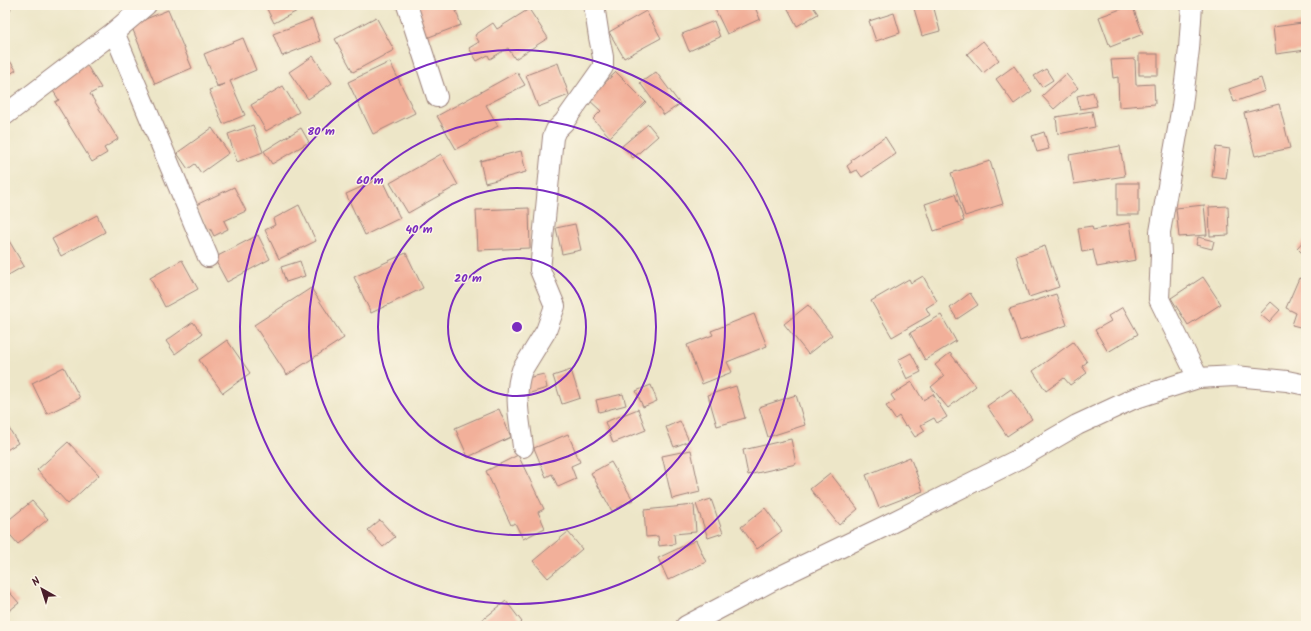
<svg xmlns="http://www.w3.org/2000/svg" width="1311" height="631" font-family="Kalam,sans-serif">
	<rect width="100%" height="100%" fill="#fcf5e5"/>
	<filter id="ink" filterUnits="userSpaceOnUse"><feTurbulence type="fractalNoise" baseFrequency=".025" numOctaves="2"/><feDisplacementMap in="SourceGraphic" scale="8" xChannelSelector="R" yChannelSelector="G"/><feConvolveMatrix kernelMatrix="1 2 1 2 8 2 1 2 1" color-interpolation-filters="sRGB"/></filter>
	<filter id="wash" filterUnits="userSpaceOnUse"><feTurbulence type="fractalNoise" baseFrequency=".012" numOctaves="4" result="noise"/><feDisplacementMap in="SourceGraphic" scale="16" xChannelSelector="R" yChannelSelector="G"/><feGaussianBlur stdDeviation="0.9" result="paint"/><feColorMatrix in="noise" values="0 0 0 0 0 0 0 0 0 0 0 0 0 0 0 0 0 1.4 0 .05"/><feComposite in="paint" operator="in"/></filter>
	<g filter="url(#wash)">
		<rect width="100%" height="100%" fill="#ede6c8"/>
		<g id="blocks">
			<g fill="#f2b09a">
				<path d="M5,5H8L11,9L5,13Z"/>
				<path d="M265,5H309L274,23Z"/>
				<path d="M409,5H454L461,25L421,40Z"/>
				<path d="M713,5H754L760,19L727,34Z"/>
				<path d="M786,5H812L818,14L797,26Z"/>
				<path d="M913,5H933L940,31L922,36Z"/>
				<path d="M1132,5L1143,34L1110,47L1099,17Z"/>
				<path d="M529,9L548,38L515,59L508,48L490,59L488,55L477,61L469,48L479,42L475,35L493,23L497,29Z"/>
				<path d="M168,10L192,68L155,84L131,25Z"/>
				<path d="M646,11L661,38L624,58L609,32Z"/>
				<path d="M894,13L900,33L876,41L869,21Z"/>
				<path d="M376,17L394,50L353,72L335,39Z"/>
				<path d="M312,19L320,41L282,56L273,34Z"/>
				<path d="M714,21L720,37L689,51L682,34Z"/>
				<path d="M1302,23L1306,50L1276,54L1273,27Z"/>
				<path d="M243,38L256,70L230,81L245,115L223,124L209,90L225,84L217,86L204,54Z"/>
				<path d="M983,41L999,60L983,73L967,54Z"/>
				<rect x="1139" y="54" width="19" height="21"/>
				<path d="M313,56L332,83L308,99L289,72Z"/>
				<path d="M1135,59L1136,85L1154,84L1155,104L1119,107L1118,77L1113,78L1111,60Z"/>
				<path d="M10,61L16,70L6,77L5,65Z"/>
				<path d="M390,62L415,113L373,134L348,82Z"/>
				<path d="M558,63L569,95L538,107L526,75Z"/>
				<path d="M86,64L101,88L90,94L118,139L104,148L107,153L92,162L55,102L59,100L50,86Z"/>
				<path d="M1014,66L1032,91L1014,104L996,79Z"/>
				<path d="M1046,69L1053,80L1042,87L1034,76Z"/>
				<path d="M517,72L525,85L486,105L498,126L456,149L437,116Z"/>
				<path d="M616,72L646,102L610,137L593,119L601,111L588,99Z"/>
				<path d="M656,72L680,104L664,115L640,83Z"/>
				<path d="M1066,74L1078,88L1054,109L1042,96Z"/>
				<path d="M1261,78L1265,91L1234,102L1229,89Z"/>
				<path d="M283,86L299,112L266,131L251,105Z"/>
				<path d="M1093,92L1097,106L1080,109L1077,96Z"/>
				<path d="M1279,104L1290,148L1255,156L1244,113Z"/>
				<path d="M1092,111L1095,127L1058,134L1056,117Z"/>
				<path d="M648,124L658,136L633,158L622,146Z"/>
				<path d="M253,125L263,152L237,162L228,134Z"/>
				<path d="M212,128L229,153L201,173L195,164L188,169L177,153Z"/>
				<path d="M301,128L309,142L272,164L264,151Z"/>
				<path d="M1044,132L1049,149L1037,152L1032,136Z"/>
				<path d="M885,137L896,154L862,177L857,170L851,173L847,166L852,162L851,160Z"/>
				<path d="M1120,146L1125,176L1074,184L1069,155Z"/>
				<path d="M1216,147L1230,149L1226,179L1212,177Z"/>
				<path d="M521,151L526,172L485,183L480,161Z"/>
				<path d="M441,154L458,185L408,213L390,183Z"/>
				<path d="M990,161L1003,204L965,216L951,173Z"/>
				<path d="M381,178L400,218L365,235L346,194Z"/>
				<rect x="1117" y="183" width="22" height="32"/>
				<path d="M234,187L246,211L224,221L228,229L214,236L210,228L208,229L196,205Z"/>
				<path d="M955,194L964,221L934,231L925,204Z"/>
				<path d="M299,205L316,241L279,259L265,230L275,225L273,219Z"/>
				<path d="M1204,205L1207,235L1179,237L1176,208Z"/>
				<path d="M1228,206L1229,235L1210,236L1209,207Z"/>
				<path d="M529,208L530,248L478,250L476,210Z"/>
				<path d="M97,215L105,232L61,256L52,239Z"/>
				<path d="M1130,223L1136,260L1097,267L1093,250L1082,252L1078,228L1092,226L1093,230Z"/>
				<path d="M575,224L581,250L562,254L556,228Z"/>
				<path d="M5,234L24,266L5,277Z"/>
				<path d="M258,235L270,259L227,282L214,258Z"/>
				<path d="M1198,237L1214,241L1212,249L1196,245Z"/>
				<path d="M1306,238V257L1297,248Z"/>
				<path d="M1045,246L1059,287L1029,297L1016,256Z"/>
				<path d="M406,253L423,288L371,313L354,277Z"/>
				<path d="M182,260L198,289L165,307L150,278Z"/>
				<path d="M300,261L305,276L286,282L281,267Z"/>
				<path d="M923,276L937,301L926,308L930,315L892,337L871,301L909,279L911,283Z"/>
				<path d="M1203,277L1221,304L1188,325L1171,298Z"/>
				<path d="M1299,278L1306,280V333L1304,332V328L1292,325L1296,313L1286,308Z"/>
				<path d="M311,288L344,338L287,375L254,325Z"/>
				<path d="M970,293L978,305L957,319L950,308Z"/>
				<path d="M1056,294L1067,325L1020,341L1009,309Z"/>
				<path d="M1271,302L1280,310L1269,322L1260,314Z"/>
				<path d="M808,305L832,335L808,354L784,324Z"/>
				<path d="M1123,307L1138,334L1108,352L1095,330L1111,321L1108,316Z"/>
				<path d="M754,314L767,346L727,362L732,372L702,384L687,345L713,335L711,331Z"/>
				<path d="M941,315L956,341L925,360L910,333Z"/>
				<path d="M193,322L202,334L175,354L166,341Z"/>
				<path d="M227,340L250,373L223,393L199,360Z"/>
				<path d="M1073,342L1087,362L1082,366L1087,373L1070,385L1064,378L1046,391L1033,371Z"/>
				<path d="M911,353L921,372L907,379L898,360Z"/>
				<path d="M950,353L976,386L948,408L931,387L944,376L935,365Z"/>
				<path d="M64,367L80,398L47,414L32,383Z"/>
				<path d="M571,370L580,398L562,404L553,376Z"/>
				<path d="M544,374L547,388L527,394L523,379Z"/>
				<path d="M912,382L923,400L933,394L947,417L937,423L934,418L921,425L925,431L915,437L907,425L905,426L899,416L895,419L886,406L895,401L891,395Z"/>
				<path d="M651,385L657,401L643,407L636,391Z"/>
				<path d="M736,386L745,418L717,426L708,395Z"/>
				<path d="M1011,389L1032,419L1007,436L987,406Z"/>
				<path d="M623,394L626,405L599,412L596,400Z"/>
				<path d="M796,395L805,425L768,437L759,407Z"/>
				<path d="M499,409L511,437L468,457L455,428Z"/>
				<path d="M638,409L646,430L613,443L605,422Z"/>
				<path d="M680,421L689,441L674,447L666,427Z"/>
				<path d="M5,422L18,443L5,451Z"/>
				<path d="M568,434L580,462L571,466L576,479L558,487L552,474L546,477L534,448Z"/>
				<path d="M791,439L796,464L748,475L743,450Z"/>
				<path d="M68,442L99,475L68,504L37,470Z"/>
				<path d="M691,450L700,492L672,499L662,456Z"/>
				<path d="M518,455L544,509L538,512L545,528L523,539L515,523L511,525L486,471Z"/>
				<path d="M910,457L923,491L879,508L866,475Z"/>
				<path d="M611,462L633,500L612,511L591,473Z"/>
				<path d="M830,473L858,509L839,525L810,489Z"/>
				<path d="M711,499L723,533L708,538L696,504Z"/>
				<path d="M32,501L48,519L18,544L5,529V523Z"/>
				<path d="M694,505L696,532L674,534L675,544L659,546L658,536L646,537L644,510Z"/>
				<path d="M765,508L782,531L757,549L741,527Z"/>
				<path d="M380,520L395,537L383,547L368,530Z"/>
				<path d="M568,532L582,549L548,578L533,561Z"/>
				<path d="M696,540L706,562L668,580L658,558Z"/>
				<path d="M5,587L19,603L5,614Z"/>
				<path d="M506,601L522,622L518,626H485L481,621Z"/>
			</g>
		</g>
	</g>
	<g filter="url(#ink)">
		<use href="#blocks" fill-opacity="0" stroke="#9c827a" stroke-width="1"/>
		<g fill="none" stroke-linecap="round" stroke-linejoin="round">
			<g stroke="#9c827a" stroke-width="22">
				<g id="minor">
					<path d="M407,5L437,97"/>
					<path d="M1192,5L1189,49L1182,106L1160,232L1161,255L1159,299L1198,378"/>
					<path d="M114,32L208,257"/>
					<path d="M5,115L114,32L146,5"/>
					<path d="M523,447C520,421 513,394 522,370L546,331L555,306L540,270L553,137L556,130L564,122L603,67V57L599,37L594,5"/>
					<path d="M686,626L779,577L883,527L1015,461L1077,425L1133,399L1198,378L1235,376L1287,381L1306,385"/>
				</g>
			</g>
			<use href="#minor" stroke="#fff" stroke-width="20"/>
		</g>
	</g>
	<g fill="none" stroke="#7b2cbf" stroke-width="2">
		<circle cx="517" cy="327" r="69"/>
		<circle cx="517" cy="327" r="139"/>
		<circle cx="517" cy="327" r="208"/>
		<circle cx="517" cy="327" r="277"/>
	</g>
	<circle cx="517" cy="327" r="6" fill="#7b2cbf" stroke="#fcf5e5" stroke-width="2"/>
	<g font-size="12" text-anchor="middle" font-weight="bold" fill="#7b2cbf" stroke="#fcf5e5" stroke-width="3" stroke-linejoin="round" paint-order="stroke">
		<text x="321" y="135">80 m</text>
		<text x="370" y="184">60 m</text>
		<text x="419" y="233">40 m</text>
		<text x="468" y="282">20 m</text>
	</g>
	<rect width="1311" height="631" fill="none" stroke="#fcf5e5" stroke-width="20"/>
	<g transform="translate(42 589) rotate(321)" stroke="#fcf5e5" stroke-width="3" paint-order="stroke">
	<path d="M0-3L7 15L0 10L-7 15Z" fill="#4a1f2b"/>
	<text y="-6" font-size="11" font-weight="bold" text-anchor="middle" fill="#4a1f2b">N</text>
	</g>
</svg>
